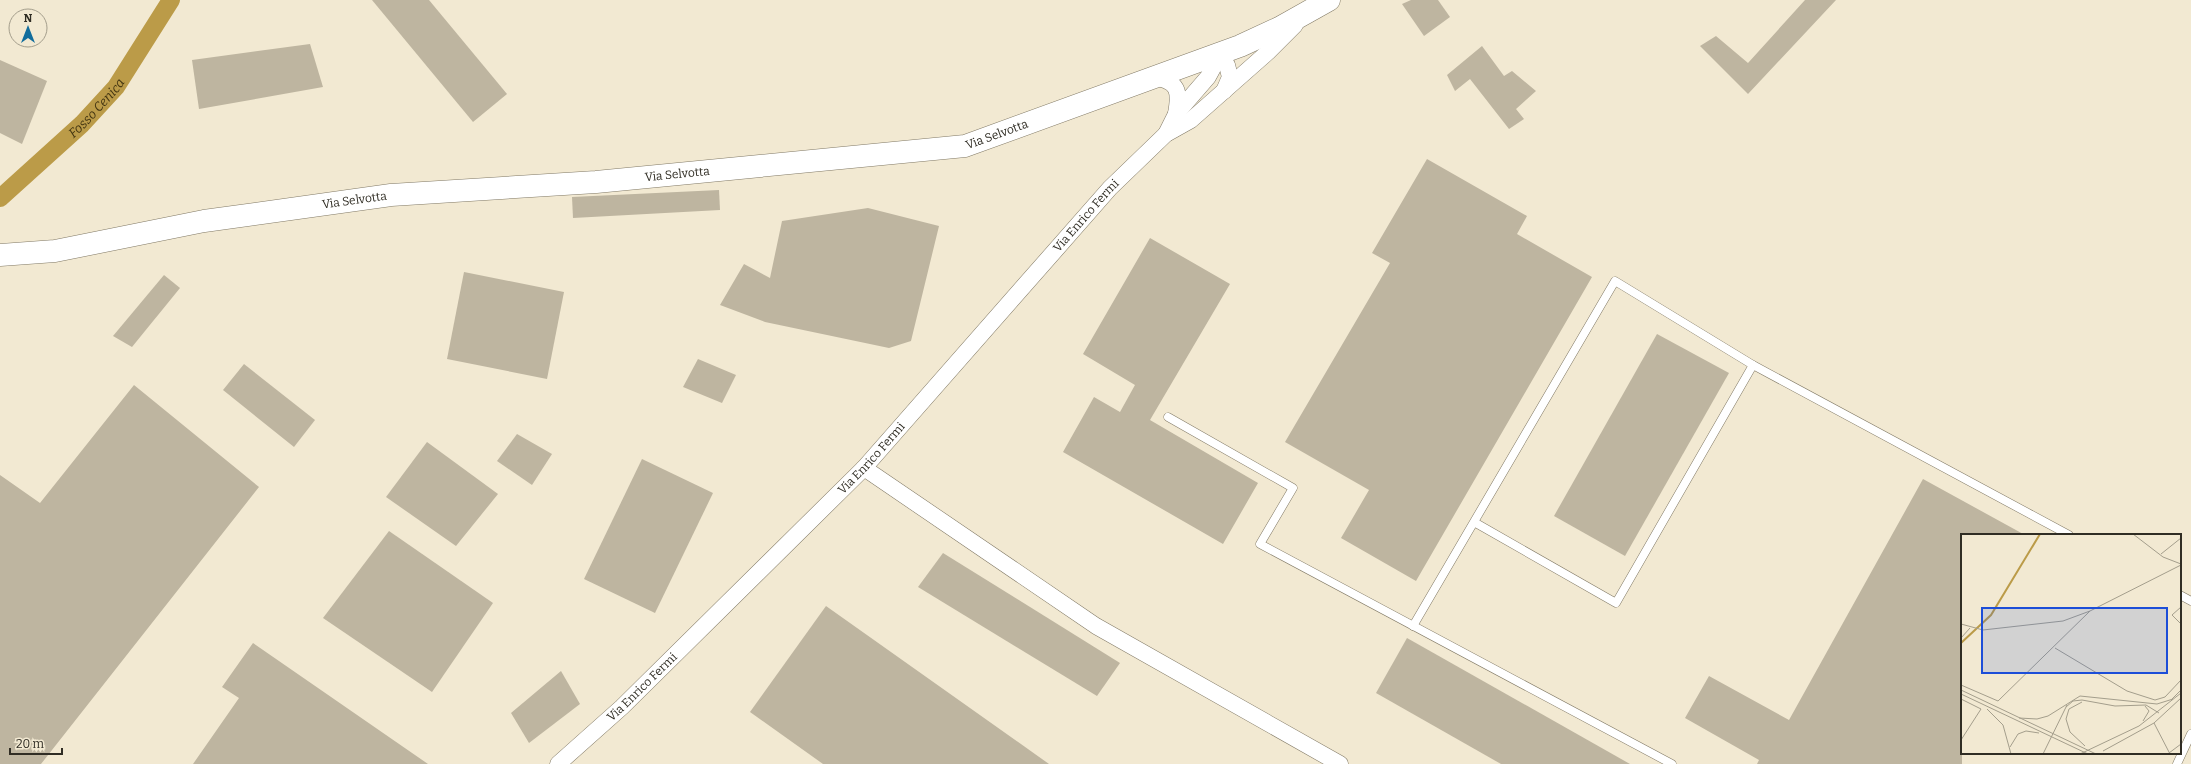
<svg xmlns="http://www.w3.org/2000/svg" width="2191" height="764" font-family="Bitter,serif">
	<rect width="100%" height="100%" fill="#f2e9d2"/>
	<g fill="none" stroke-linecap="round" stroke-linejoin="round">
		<path stroke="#bb9b48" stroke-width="18" id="s1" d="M0,198L82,124L116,87L171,0"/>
	</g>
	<g fill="#beb5a0">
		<path d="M372,0H429L507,94L473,122Z"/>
		<path d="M1411,0H1438L1450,17L1424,36L1402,4Z"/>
		<path d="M1805,0H1836L1748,94L1700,46L1716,36L1748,63Z"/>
		<path d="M310,44L323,87L199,109L192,60Z"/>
		<path d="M1482,46L1504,76L1512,71L1536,91L1516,109L1524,119L1509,129L1470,79L1455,91L1447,75Z"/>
		<path d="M0,60L47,81L22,144L0,133Z"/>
		<path d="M1427,159L1527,216L1517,234L1592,277L1416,581L1341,538L1369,490L1285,442L1390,263L1372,253Z"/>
		<path d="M719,190L720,210L573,218L572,197Z"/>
		<path d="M868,208L939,226L911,341L889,348L765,322L720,305L744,264L770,278L782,221Z"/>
		<path d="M1150,238L1230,284L1150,420L1258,483L1223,544L1063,452L1094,397L1120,412L1135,385L1083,354Z"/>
		<path d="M464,272L564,292L547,379L447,359Z"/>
		<path d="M164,275L180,288L132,347L113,336Z"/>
		<path d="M1657,334L1729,373L1625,556L1554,516Z"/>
		<path d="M698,359L736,375L722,403L683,387Z"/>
		<path d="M244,364L315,420L294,447L223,390Z"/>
		<path d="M134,385L259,487L41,764H0V475L40,503Z"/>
		<path d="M517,434L552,454L532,485L497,461Z"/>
		<path d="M427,442L498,494L456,546L386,497Z"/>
		<path d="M642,459L713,493L655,613L584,579Z"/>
		<path d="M1923,479L2025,535H1962V764H1757L1759,760L1685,718L1709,676L1789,720Z"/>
		<path d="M389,531L493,603L432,692L323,618Z"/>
		<path d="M943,553L1120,663L1097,696L918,587Z"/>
		<path d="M826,606L1049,764H823L750,712Z"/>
		<path d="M1407,638L1630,764H1501L1376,693Z"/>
		<path d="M253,643L428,764H193L239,698L222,687Z"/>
		<path d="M561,671L580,704L529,743L511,713Z"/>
	</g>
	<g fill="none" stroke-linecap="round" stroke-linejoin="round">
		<g stroke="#817965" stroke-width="9">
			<g id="lane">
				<path d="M1753,365L2069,535"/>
				<path d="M1168,417L1293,488L1260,544L1672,764"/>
				<path d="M2180,595L2191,601"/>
				<path d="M1413,626L1615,281L1753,365L1616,603L1474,522"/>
				<path d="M2177,764L2191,734"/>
			</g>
		</g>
		<g stroke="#817965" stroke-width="17">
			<g id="street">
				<path d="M1211,56L1227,65L1230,77L1224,91"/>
				<path d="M1154,77C1179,82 1180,91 1176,114"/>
				<path d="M1166,134L1176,114L1208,77L1214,66L1211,56"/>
				<path d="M864,468L1096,626L1340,764"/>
				<path id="s2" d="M558,764L622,707L864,468L1110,188L1166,134L1191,120L1268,52L1295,25"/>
			</g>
		</g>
		<g stroke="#817965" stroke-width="23">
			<g id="secondary">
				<path id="s3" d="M0,255L55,251L204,221L391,195L596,182L965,146L1240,46L1279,28L1329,0"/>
			</g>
		</g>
		<use href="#lane" stroke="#fff" stroke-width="8"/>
		<use href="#street" stroke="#fff" stroke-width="16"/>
		<use href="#secondary" stroke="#fff" stroke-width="22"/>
	</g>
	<g text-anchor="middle" stroke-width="4" stroke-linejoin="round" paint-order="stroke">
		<g font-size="12" fill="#302d24" stroke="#f2e9d2">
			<text dy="4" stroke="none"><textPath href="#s3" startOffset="1006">Via Selvotta</textPath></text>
			<text dy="4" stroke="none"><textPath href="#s3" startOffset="683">Via Selvotta</textPath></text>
			<text dy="4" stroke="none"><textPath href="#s3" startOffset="359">Via Selvotta</textPath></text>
			<text dy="4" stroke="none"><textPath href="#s2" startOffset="762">Via Enrico Fermi</textPath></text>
			<text dy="4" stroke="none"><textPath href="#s2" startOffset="438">Via Enrico Fermi</textPath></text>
			<text dy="4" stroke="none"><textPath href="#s2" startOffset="114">Via Enrico Fermi</textPath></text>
		</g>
		<g font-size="13" font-style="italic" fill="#433511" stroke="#f2e9d2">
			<text dy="5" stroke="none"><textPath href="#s1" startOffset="132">Fosso Cenica</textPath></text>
		</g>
	</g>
	<g transform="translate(1961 534)">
		<rect width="220" height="220" fill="#f2e9d2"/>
		<path fill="none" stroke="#bb9b48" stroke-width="2" d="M0,109L30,81L79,0"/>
		<path fill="none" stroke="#a49e8c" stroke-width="1" d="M172,0L202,23L220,30M200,20L220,4M220,73L211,81L220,90M0,90L22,96L102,87L129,77L220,31M0,104L9,94M94,114L166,157L194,166L204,163L220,146M0,151L37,167L129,77M0,156L135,220M0,160L127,220M0,165L20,175L0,206M211,165L220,156M121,168L108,175L105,185L109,198L124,212M105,173L112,167L121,166L154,172L185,171L198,179M26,175L42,191L50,220M58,184L76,185L87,182L119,162L196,170L212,165M182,187L188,177L184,172M193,189L209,220M49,213L57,200L65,197L78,199M142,217L193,189L220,164M208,219L220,210M82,220L106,171M119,220L178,192L220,159"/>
		<path fill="#1d4ed8" fill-opacity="0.15" stroke="#1d4ed8" stroke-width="2" d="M21,74H206V139H21Z"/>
		<rect width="220" height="220" fill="none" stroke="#302d24" stroke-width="2"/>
	</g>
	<g transform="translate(28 28)"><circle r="19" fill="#f2e9d2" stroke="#a49e8c"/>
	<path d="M0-3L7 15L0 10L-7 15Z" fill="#126d9c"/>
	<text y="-6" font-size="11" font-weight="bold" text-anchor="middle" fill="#302d24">N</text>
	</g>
	<path d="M10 748v6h52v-6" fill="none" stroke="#302d24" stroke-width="2"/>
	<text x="16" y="748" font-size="12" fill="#302d24" stroke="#f2e9d2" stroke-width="3" paint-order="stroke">20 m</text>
</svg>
